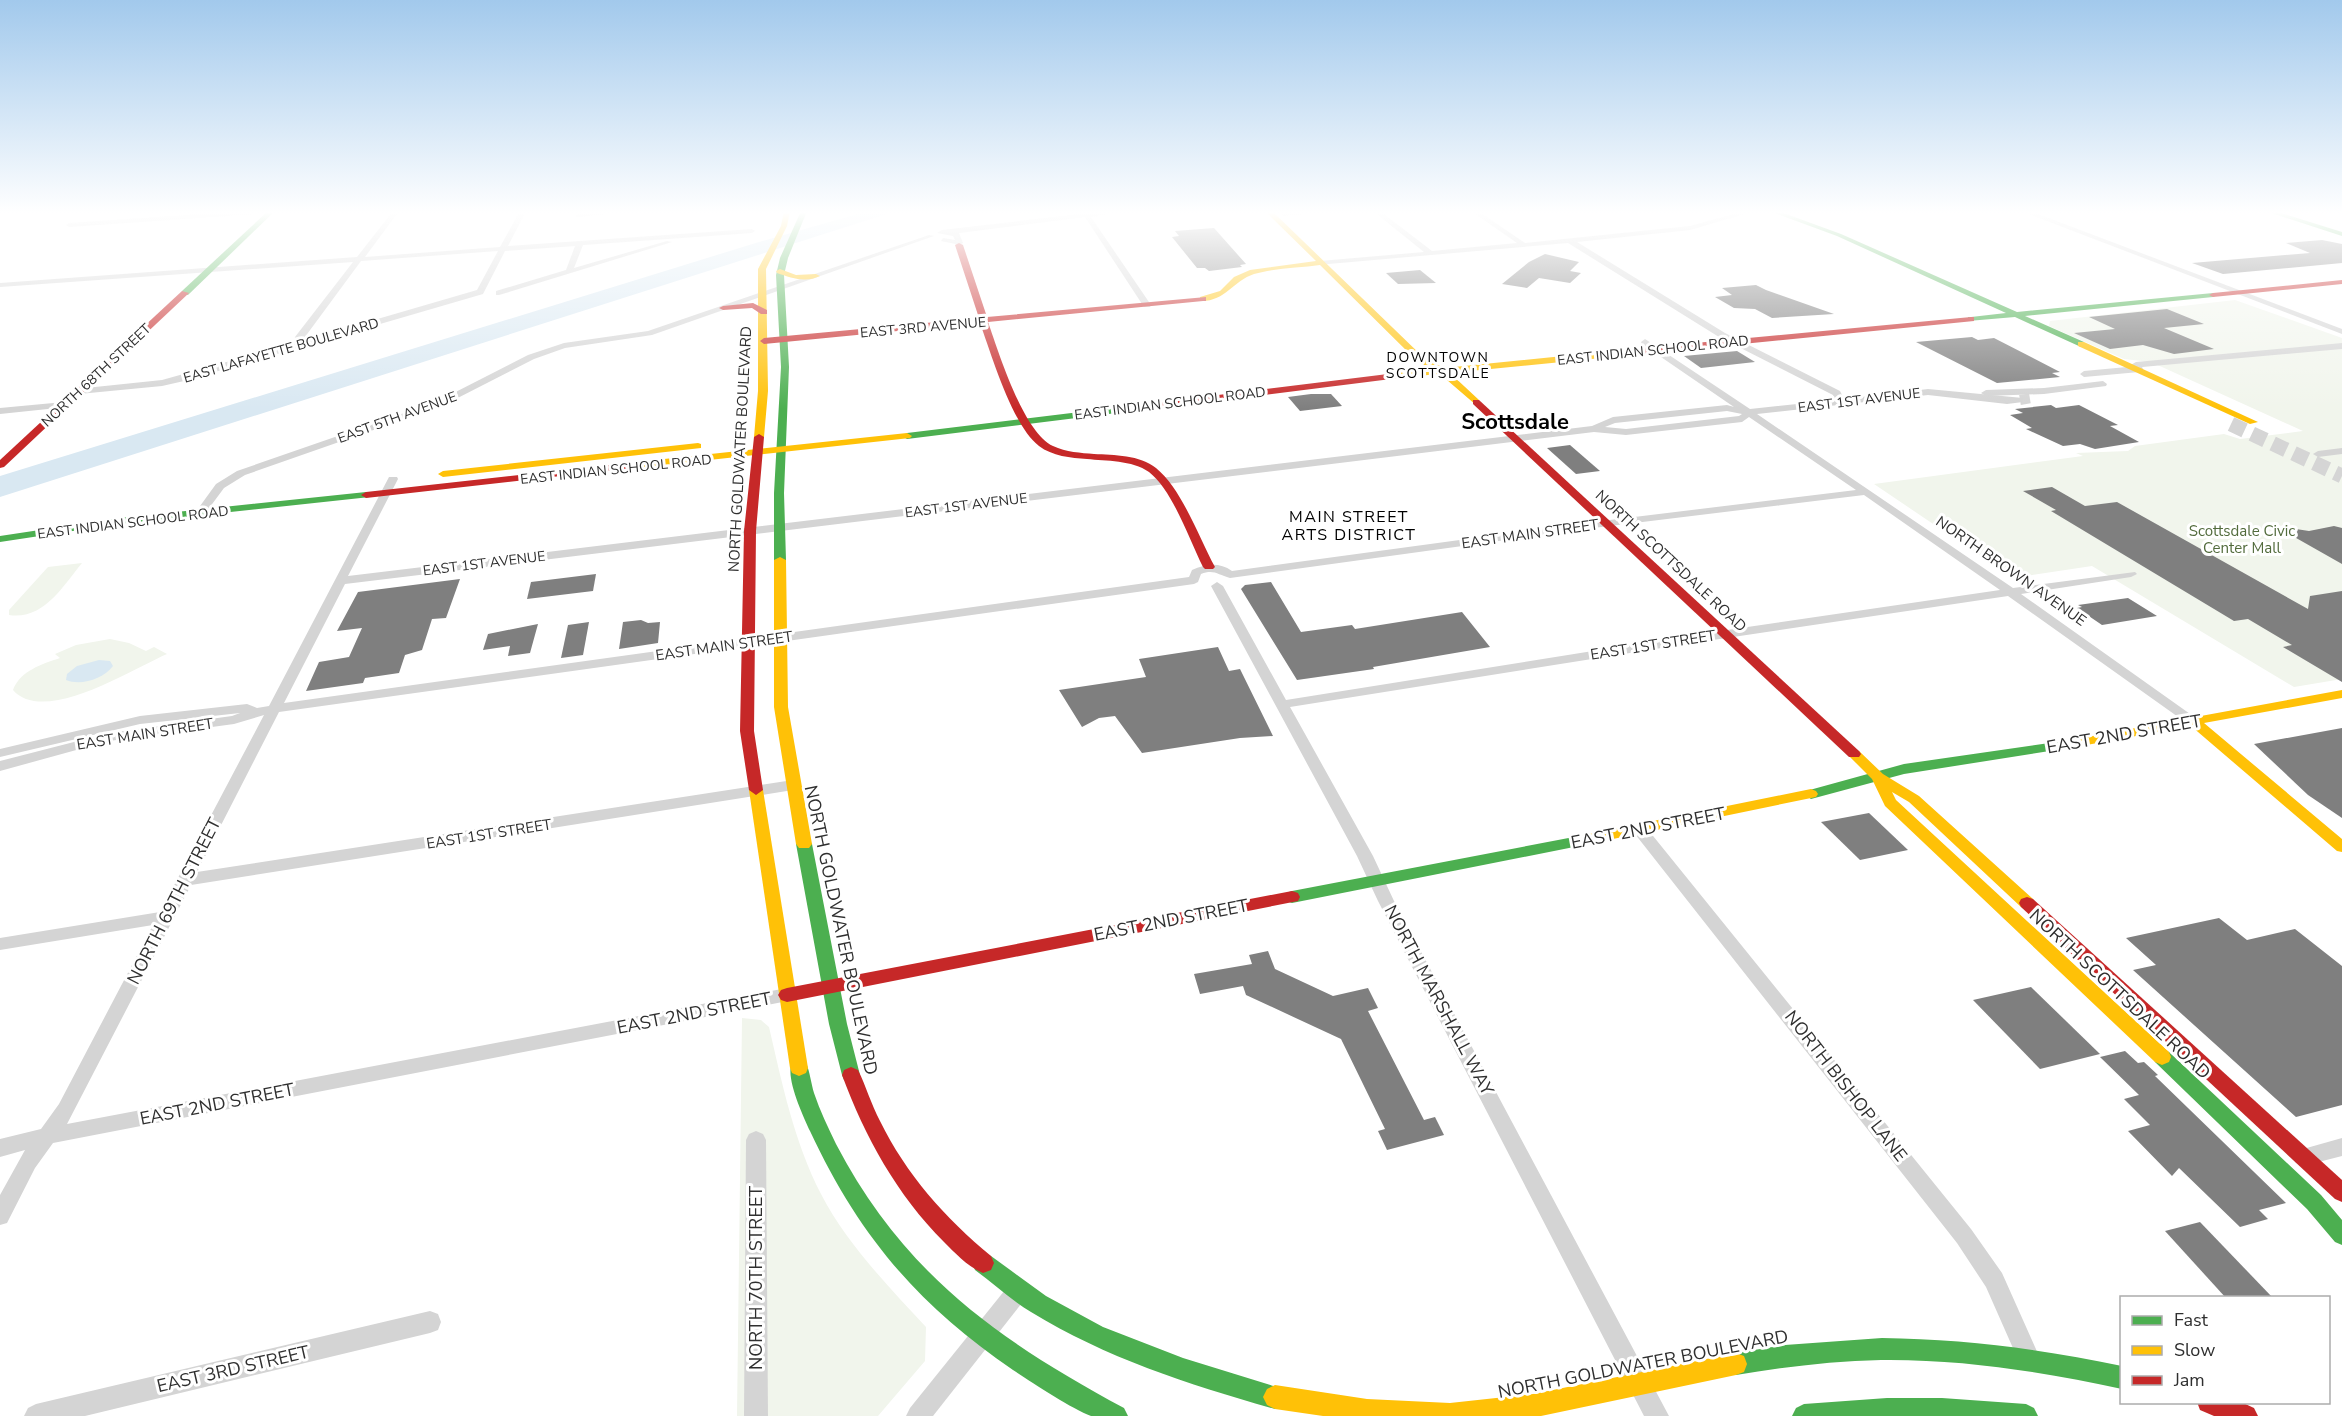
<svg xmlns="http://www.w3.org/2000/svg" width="2342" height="1416" font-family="'Nunito Sans',sans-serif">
	<rect width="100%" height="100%" fill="#fff"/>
	<g fill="#f1f5ec">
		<path d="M2235,300L2342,338V679L2294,687L2092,566L2013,578L1874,484L2083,456L2076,453L2128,451L2135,446L2224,434L2240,439L2303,431L2151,362L2124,359L2049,326L2050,321Z"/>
		<path d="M82,563C62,587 44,620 9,615V610L48,567Z"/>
		<path d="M110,639L129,643L146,651L154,647L167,654C134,668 44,726 13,690C20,671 42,664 60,658L55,654L76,645Z"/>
		<path d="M742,1018L761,1020L769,1027C782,1083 794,1142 821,1194C847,1244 888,1286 926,1327L925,1361L878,1416H737Z"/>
	</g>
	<g fill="#d9e8f2">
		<path d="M868,211H896L0,497V476L759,242Z"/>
		<path d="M99,660L110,661L113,666C103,679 81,686 66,680L67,674L77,666Z"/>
	</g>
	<g fill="#7f7f7f">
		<path d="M1214,228L1246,264L1240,265L1242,267L1209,271L1205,268H1197L1172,237L1179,236L1175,231Z"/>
		<path d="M2322,240L2342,244V263L2223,274L2192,263L2310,253L2286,243Z"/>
		<path d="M1545,254L1579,262L1570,271L1581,273L1570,283L1539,278L1527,288L1502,284L1529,262Z"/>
		<path d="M1420,270L1436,283L1398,284L1386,273Z"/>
		<path d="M1756,285L1766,290L1834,314L1772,318L1755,309L1734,308L1715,297L1732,295L1722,288Z"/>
		<path d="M2167,309L2204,324L2164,328L2214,349L2174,354L2143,345L2110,349L2074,333L2115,329L2089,317Z"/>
		<path d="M1972,337L1978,340L1994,338L2060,372L2052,373L2060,377L1997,383L1916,342Z"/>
		<path d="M1737,351L1755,362L1701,368L1684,356Z"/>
		<path d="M1311,394H1331L1342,406L1300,411L1288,397Z"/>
		<path d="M2051,405L2056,408L2079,405L2118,425L2110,426L2139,442L2095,449L2080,444L2063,446L2026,429L2032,428L2010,415L2023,413L2015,409Z"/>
		<path d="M1570,445L1600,471L1576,474L1547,448Z"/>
		<path d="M2052,487L2085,506L2117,502L2308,609L2310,596L2342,591V682L2283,647L2292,645L2248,619L2234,621L2051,511L2056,510L2023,491Z"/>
		<path d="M2275,526L2309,531L2334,526L2342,528V564Z"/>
		<path d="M596,574L593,591L527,599L531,582Z"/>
		<path d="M460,579L446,618L432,619L422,650L405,655L399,673L365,678L363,683L306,691L319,662L349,657L362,628L337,631L358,592Z"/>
		<path d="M1271,582L1301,632L1352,625L1355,629L1462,612L1490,647L1373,667L1374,669L1297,680L1241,589L1245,585Z"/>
		<path d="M2128,598L2157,616L2102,625L2077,608L2082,607L2078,605Z"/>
		<path d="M641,620L648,623L660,622L658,643L619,649L623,622Z"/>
		<path d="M589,622L583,655L561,658L568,625Z"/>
		<path d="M538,624L530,653L508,656L510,646L483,650L488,634Z"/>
		<path d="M1218,647L1229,671L1240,669L1273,736L1240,738L1142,753L1115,716L1099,718L1082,727L1059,690L1146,677L1139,659Z"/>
		<path d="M2342,728V818L2308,795L2254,744Z"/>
		<path d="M1869,813L1908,850L1860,860L1821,822Z"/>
		<path d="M2219,918L2247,940L2295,929L2342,966V1105L2296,1117L2133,970L2156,965L2126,938Z"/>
		<path d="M1268,951L1275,969L1333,996L1368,988L1378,1008L1368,1011L1424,1120L1435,1117L1444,1135L1387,1150L1378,1131L1385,1129L1341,1039L1246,995L1243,986L1200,994L1194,974L1252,964L1249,955Z"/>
		<path d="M2031,987L2100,1054L2040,1069L1973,1000Z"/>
		<path d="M2125,1051L2138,1063L2144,1062L2158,1075L2155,1076L2286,1203L2259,1210L2268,1219L2240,1227L2179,1168L2172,1176L2128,1131L2150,1125L2124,1099L2139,1095L2100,1057Z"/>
		<path d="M2200,1222L2273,1298H2226L2165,1231Z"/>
	</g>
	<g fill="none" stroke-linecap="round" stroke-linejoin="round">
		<path stroke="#d5d5d5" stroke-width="10" stroke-dasharray="10 4.5" stroke-linecap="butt" d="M2020,400L2032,398"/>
		<path stroke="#d5d5d5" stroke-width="15" stroke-dasharray="15 8" stroke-linecap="butt" d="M2231,424L2342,476"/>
		<g fill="#d4d4d4" fill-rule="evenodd">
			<path d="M244,211H275L272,213L69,227L66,225L69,223Z"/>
			<path d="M393,211H399L365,257L500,247L520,211H526L508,246L752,229L755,231L752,233L583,245L574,268L667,241L672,242L499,295H496V291L566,270L575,246L505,251L483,294L184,381L162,386L79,394L76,393V389L162,380L294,343L295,337L353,262L0,287V283L357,257ZM498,251L477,290L302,341L361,261Z"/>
			<path d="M606,211H636L578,217L575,215Z"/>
			<path d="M1105,211H1124L1091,217L1151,305L1150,307H1144L1085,217L959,233L963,243L960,245L941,241L943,238L955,240L953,236L937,233L942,230Z"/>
			<path d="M1301,211H1336L1284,216L1281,214Z"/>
			<path d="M1373,211H1380L1432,251L1517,243L1471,211H1478L1525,243L1690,226L1745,211H1755L1690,230L1577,242L1725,333L1840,391L1844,399L1928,389L2023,398V402L2007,404L1928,395L1757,414L2013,588L2135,572L2137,574L2131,577L2021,594L2200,721L2198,724H2188L2008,596L1693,643L1290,707L1373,856L1394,901L1669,1416H1644L1378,901L1357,856L1211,586L1217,582L1223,586L1286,700L1693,635L2000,590L1864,495L1585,529L1230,578C1218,575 1214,569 1201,574L1198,582L1194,584L279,712L197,872L793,780L800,785L793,790L191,885L67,1124L787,988L793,990L796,995L793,1000L53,1143L35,1168L7,1223L0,1225V1195L25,1150L0,1157V1139L41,1129L59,1104L153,925L0,950V938L160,912L264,715L234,724L109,741L0,771V761L109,733L232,716L240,713L140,724L0,757V749L140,716L247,704L257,708L269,706L389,477H397L398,479L348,576L1592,426L1613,417L1727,405L1734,407L1642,344L1641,342L1645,339L1750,409L1835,400L1833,395L1719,337L1568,243L1317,265L1316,263L1320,261L1424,252ZM1727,411L1742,414L1739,416L1626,429L1605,427L1615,423ZM1749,417L1856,490L1585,523L1232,571C1219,562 1206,564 1192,570L1189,577L284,703L345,584L1594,432L1626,435L1742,422Z"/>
			<path d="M2021,211H2030L2342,329V334Z"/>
			<path d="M929,235L934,236L652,335L565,348L534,359L442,406L245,475L224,488L204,515H196L195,513L216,484L237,471L436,402L528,355L564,343L648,331Z"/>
			<path d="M2342,343V349L2142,367L2143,369L2139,372L2084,377L2080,374L2084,371L2127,367L2136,362Z"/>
			<path d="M2103,381L2107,384L2106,386L2044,394L1986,396L1981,393L1986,390L2044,388Z"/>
			<path d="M64,402L67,403V407L0,414V408Z"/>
			<path d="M2342,448V454L2318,457L2313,454L2318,451Z"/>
			<path d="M1640,825L1645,826L1971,1229L2002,1273L2039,1356L2036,1364L2028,1367L2020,1364L1986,1287L1957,1243L1635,834L1632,830L1635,826Z"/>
			<path d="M756,1131L763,1134L766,1140L768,1416H744L746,1140L749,1134Z"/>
			<path d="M2342,1138V1156L2303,1166L2296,1163L2293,1157L2296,1151Z"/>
			<path d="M1017,1282L1025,1285L1028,1292L1025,1299L933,1416H906L910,1408L1009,1285Z"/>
			<path d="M430,1311L438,1314L441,1322L438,1330L430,1333L85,1416H24L28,1408L36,1404Z"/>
		</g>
		<g fill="#4caf50" fill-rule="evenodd">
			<path d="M268,211H275L188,295H182V291Z"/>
			<path d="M801,211H807L788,258L784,275L789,367L784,493L786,560L780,563L774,560V493L781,367L776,275L780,258Z"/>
			<path d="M1769,211H1778L1841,234L2017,312L2213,293L2217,295L2213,297L2025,316L2084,342V346L2081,347L2015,317L1968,321V317H1971L2006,313L1837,236Z"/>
			<path d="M2265,211H2275L2342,232V236Z"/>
			<path d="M1162,402L1165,403V407L907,439L902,436L907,433Z"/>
			<path d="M366,492L370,493V497L119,524L0,542V536L119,518Z"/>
			<path d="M2070,740L2077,744L2075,747L1904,774L1811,799L1804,794L1806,791L1904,764Z"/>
			<path d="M1579,836L1584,837L1587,841L1584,845L1292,903L1286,901L1284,897L1286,893L1292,891Z"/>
			<path d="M804,839L809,840L812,844L847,1024L860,1075L858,1080L851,1083L844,1080L842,1075L829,1024L796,844L799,840Z"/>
			<path d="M2162,1049L2169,1052L2321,1195L2342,1220V1245L2335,1242L2307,1209L2155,1062L2153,1057L2155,1052Z"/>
			<path d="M799,1060L806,1063C810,1072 811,1083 814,1093C820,1111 828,1127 836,1144C904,1274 998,1340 1124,1408L1128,1416C1117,1416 1102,1416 1091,1416C1072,1409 1031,1382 1013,1370C918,1305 859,1236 810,1131C803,1116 785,1077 792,1063Z"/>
			<path d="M983,1253L991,1256L1046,1296L1103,1327L1183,1358L1283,1389L1287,1397L1283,1405L1275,1409C1190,1385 1106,1358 1031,1312C1011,1300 994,1284 975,1270L972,1263L975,1256Z"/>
			<path d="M1882,1338C1963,1339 2042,1349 2122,1366V1389C2042,1372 1963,1359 1881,1360C1832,1361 1784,1367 1736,1375L1728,1372L1725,1364L1728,1356L1736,1353L1785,1345Z"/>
			<path d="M1887,1398H1942L2026,1404L2034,1408L2038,1416H1792L1796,1408L1804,1404Z"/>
		</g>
		<g fill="#ffc107" fill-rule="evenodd">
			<path d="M784,211H790L787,226L766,269L768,391L764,437L759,440L754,437L758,391V269L781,226Z"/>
			<path d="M1265,211H1272L1423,357L1444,368L1642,348L1646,351L1642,354L1450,373L1479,400V404L1476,405L1440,374L1393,378V374L1396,373L1433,370L1417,361L1320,265C1299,268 1274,268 1254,274C1233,281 1225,302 1200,301V297L1220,291L1234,277L1250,270L1316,261Z"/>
			<path d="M780,269L796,275L816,274L820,276C806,283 791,278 777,273L776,271Z"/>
			<path d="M2078,342H2084L2258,422L2250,424L2078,346Z"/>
			<path d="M907,433L912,436L910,438L627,469L622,466L627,463Z"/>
			<path d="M698,443L701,444V448L443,477L438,474L443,471Z"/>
			<path d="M780,557L786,560L788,707L812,844L809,848H799L796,844L774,707V560Z"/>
			<path d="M2342,690V698L2204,723L2342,839V852L2337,851L2191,726L2070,748L2063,744L2070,740Z"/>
			<path d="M1854,750L1859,751L1883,774L1919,796L2033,899L2035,903L2033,907L2027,909L2021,907L1909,802L1892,792L1896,800L2169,1052L2171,1057L2169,1062L2162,1065L2155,1062L1885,806L1872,779L1847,754Z"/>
			<path d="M756,785L763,790L808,1068L806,1073L799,1076L792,1073L790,1068L749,790Z"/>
			<path d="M1811,789L1816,791L1818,794L1816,797L1579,846L1574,845L1571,841L1574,837L1579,836Z"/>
			<path d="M1736,1353L1744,1356L1747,1364L1744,1372L1736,1375L1541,1416H1323L1275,1409L1267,1405L1263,1397L1267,1389L1275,1385L1367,1399L1450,1403L1533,1394Z"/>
		</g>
		<g fill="#c62828" fill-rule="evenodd">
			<path d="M959,243L963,245L987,317L1206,297V301H1203L988,322C999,353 1023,432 1053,446C1066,452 1081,453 1094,454C1114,455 1140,455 1156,468C1182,489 1199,538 1215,567L1213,569H1205L1203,567C1189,539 1173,491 1149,472C1132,460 1106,461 1087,459C1071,458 1052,456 1039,446C1012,425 992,356 980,323L764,344L760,341L764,338L979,318L955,245Z"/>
			<path d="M2342,280V284L2213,297L2209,295L2213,293Z"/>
			<path d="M182,291L189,293L4,467L0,468V460Z"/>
			<path d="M753,303L767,310V314H761L752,308L723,310L719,308L723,306Z"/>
			<path d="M1971,317H1974V321L1642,354L1638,351L1642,348Z"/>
			<path d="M1396,373L1399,374V378L1162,408L1157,405L1162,402Z"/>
			<path d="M1473,400H1479L1859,751L1861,754L1859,757H1849L1473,404Z"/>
			<path d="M759,434L764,437L756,531L754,731L763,790L756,795L749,790L740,731L744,531L754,437Z"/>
			<path d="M627,463L631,464V468L366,498L361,495L366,492Z"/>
			<path d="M1292,891L1298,893L1300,897L1298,901L787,1002L781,1000L778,995L781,990L787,988Z"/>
			<path d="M2027,897L2033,899L2342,1180V1202L2335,1199L2021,907L2019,903L2021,899Z"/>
			<path d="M851,1067L858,1070C866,1086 871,1104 880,1121C906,1174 945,1218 991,1256L994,1263L991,1270L983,1273C968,1267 955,1253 944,1242C897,1195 865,1137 842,1075L844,1070Z"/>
			<path d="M2197,1402H2241L2254,1408L2258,1416H2214L2200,1410Z"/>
		</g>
	</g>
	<linearGradient id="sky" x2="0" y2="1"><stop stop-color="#a2c9ec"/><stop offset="0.52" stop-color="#fff"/><stop offset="1" stop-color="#fff" stop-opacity="0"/></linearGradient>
	<rect width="2342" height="409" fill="url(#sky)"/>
	<g text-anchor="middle" stroke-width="6" stroke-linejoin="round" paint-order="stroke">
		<g font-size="14" fill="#2f2f2f" stroke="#fff">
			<text transform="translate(923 327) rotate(-5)" y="5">EAST 3RD AVENUE</text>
			<text transform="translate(281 350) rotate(-16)" y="5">EAST LAFAYETTE BOULEVARD</text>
			<text transform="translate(1653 350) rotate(-6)" y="5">EAST INDIAN SCHOOL ROAD</text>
			<text transform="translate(96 375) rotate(-43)" y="5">NORTH 68TH STREET</text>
			<text transform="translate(1859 400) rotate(-7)" y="5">EAST 1ST AVENUE</text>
			<text transform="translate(1170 403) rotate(-7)" y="5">EAST INDIAN SCHOOL ROAD</text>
			<text transform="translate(397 417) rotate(-20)" y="5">EAST 5TH AVENUE</text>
			<text transform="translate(616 469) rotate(-6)" y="5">EAST INDIAN SCHOOL ROAD</text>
			<text transform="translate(966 505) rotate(-7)" y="5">EAST 1ST AVENUE</text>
			<text transform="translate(133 522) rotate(-7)" y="5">EAST INDIAN SCHOOL ROAD</text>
			<text transform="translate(484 563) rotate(-7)" y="5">EAST 1ST AVENUE</text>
		</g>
		<g font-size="14" letter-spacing="1.5" fill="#000" stroke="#fff">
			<text x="1438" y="362">DOWNTOWN<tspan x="1438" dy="16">SCOTTSDALE</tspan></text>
		</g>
		<g font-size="15" fill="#2f2f2f" stroke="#fff">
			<text transform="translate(740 449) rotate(-87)" y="5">NORTH GOLDWATER BOULEVARD</text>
			<text transform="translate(1530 534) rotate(-8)" y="5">EAST MAIN STREET</text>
			<text transform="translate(1671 561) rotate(43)" y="5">NORTH SCOTTSDALE ROAD</text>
			<text transform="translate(2011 571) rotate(35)" y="5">NORTH BROWN AVENUE</text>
			<text transform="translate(1653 645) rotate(-9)" y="5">EAST 1ST STREET</text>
			<text transform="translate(724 646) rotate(-8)" y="5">EAST MAIN STREET</text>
			<text transform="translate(145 734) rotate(-9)" y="5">EAST MAIN STREET</text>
			<text transform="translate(489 834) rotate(-9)" y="5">EAST 1ST STREET</text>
		</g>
		<g font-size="15" fill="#526b3c" stroke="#fff">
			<text x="2242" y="536">Scottsdale Civic<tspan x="2242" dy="17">Center Mall</tspan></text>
		</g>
		<g font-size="16" letter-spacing="1.5" fill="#000" stroke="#fff">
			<text x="1349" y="522">MAIN STREET<tspan x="1349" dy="18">ARTS DISTRICT</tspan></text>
		</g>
		<g font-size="18" fill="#2f2f2f" stroke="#fff">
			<text transform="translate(2124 734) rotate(-10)" y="6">EAST 2ND STREET</text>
			<text transform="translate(1648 828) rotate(-11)" y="6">EAST 2ND STREET</text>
			<text transform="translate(174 901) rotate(-63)" y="6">NORTH 69TH STREET</text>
			<text transform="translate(1171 920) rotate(-11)" y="6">EAST 2ND STREET</text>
			<text transform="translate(841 930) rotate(78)" y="6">NORTH GOLDWATER BOULEVARD</text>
			<text transform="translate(2120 994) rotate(43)" y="6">NORTH SCOTTSDALE ROAD</text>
			<text transform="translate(1439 1000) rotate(62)" y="6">NORTH MARSHALL WAY</text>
			<text transform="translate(694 1013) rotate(-11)" y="6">EAST 2ND STREET</text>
			<text transform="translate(1846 1086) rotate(52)" y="6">NORTH BISHOP LANE</text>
			<text transform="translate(217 1104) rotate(-11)" y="6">EAST 2ND STREET</text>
			<text transform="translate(756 1278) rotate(-90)" y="6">NORTH 70TH STREET</text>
			<text transform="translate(1643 1364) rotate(-11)" y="6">NORTH GOLDWATER BOULEVARD</text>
			<text transform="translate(233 1369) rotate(-13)" y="6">EAST 3RD STREET</text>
		</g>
		<g font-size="22" font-weight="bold" fill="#000" stroke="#fff">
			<text x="1515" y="429">Scottsdale</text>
		</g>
	</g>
	<rect x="2120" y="1296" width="210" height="108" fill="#ffffff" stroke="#acacac" stroke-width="1.5"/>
	<rect x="2132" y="1316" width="30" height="9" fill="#4caf50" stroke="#acacac" stroke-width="1.5"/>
	<text x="2174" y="1326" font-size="18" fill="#2f2f2f">Fast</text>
	<rect x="2132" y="1346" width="30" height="9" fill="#ffc107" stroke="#acacac" stroke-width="1.5"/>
	<text x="2174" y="1356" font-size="18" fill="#2f2f2f">Slow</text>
	<rect x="2132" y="1376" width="30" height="9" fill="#c62828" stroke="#acacac" stroke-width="1.5"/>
	<text x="2174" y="1386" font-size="18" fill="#2f2f2f">Jam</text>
</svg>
